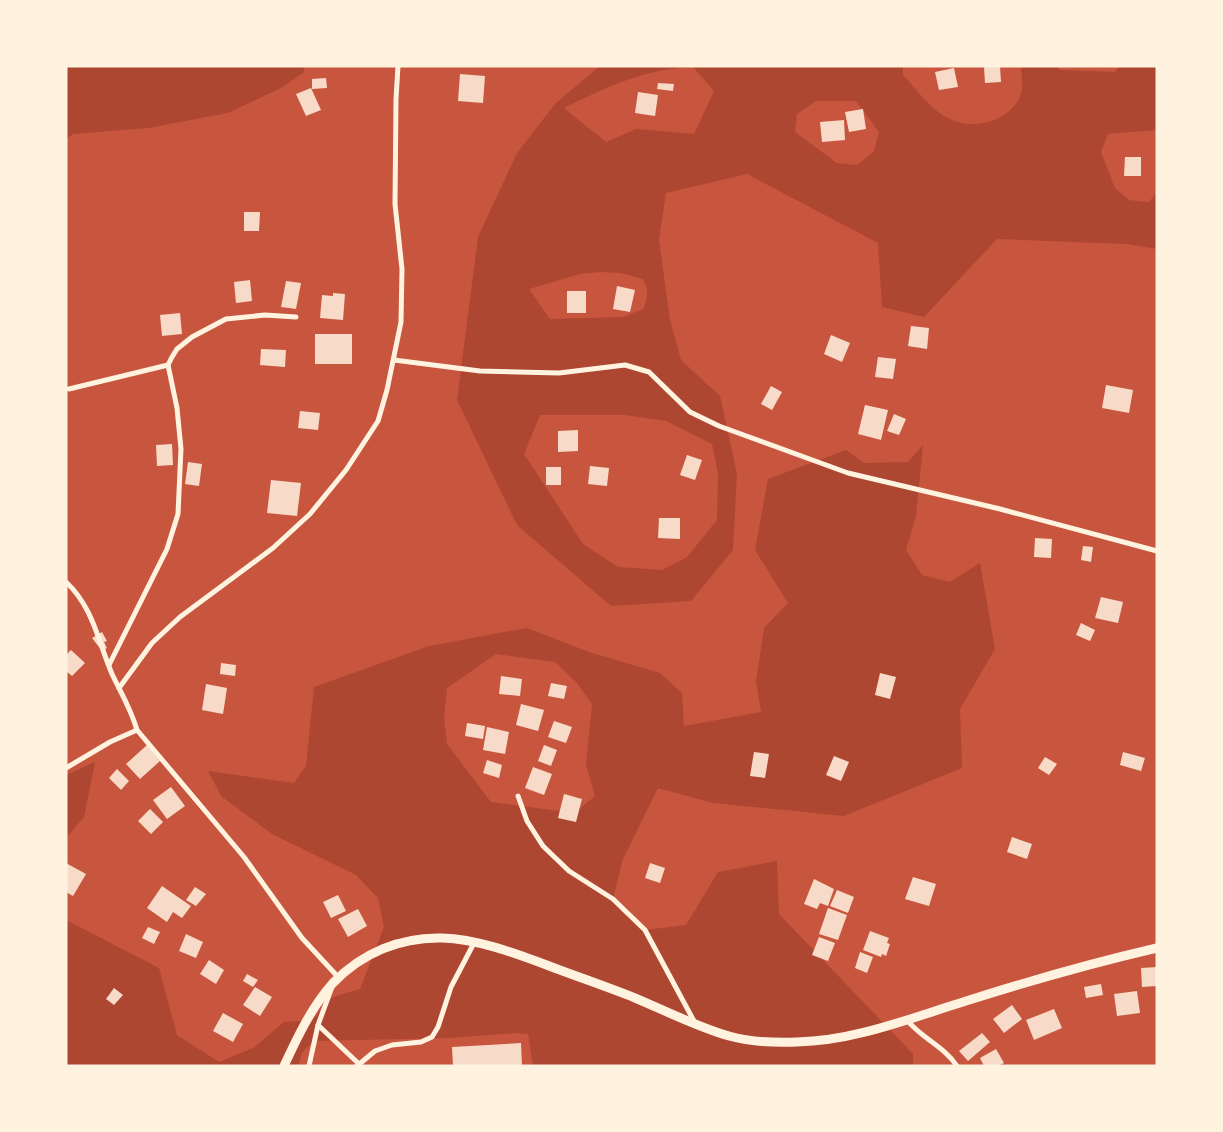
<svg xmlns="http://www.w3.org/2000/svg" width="1223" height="1132" font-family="'DM Sans',sans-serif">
	<rect width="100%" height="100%" fill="#c8553d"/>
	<g fill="#ae4732" fill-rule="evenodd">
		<path d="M66,66H305L303,73L281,88L228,113L148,128L73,134L66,139Z"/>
		<path d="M600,66H903V75C918,91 935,116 958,122C981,129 1018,117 1022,89C1023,82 1021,73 1021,66H1057L1060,70L1115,72L1119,66H1157V130L1108,134L1101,152L1115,188L1129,200L1149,202L1157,192V249L1126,244L997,239L924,317L882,307L878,243L747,174L666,193L659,240L670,320L681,360L720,396L737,474L733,550L691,601L611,606L517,525L457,400L478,237L517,153L555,104ZM693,67L714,91L694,134L636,129L606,142L564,108C608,87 642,69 693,67ZM816,101H856L879,132L874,151L857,165L837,163L795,132L797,114ZM600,272L621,273L643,279C649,291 648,297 643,309L623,317L550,319L529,289L580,274ZM540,415H625L666,421L712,444L718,473L717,520L687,557L662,570L618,567L583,544L524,454Z"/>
		<path d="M923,445L916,516L906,550L922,575L950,582L980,563L995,649L960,709L962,768L844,816L713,803L658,788L623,859L613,899L645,930L686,925L718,872L777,861L779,914L913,1054V1066H533L528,1034L517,1033L449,1038L313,1041L302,1053L298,1066H66V920L159,968L177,1035L219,1062L253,1048L284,1022L312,1020L333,997L360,989L384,927L378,898L356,875L272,834L221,796L208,771L294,783L306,766L314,687L429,646L527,628L589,652L660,673L682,693L684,726L761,712L756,681L764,628L788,603L755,550L768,479L846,450L864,463L908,462ZM496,654L555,662L576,682L592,704L586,765L595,796L574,813L491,802L447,744L444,717L447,688Z"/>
		<path d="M95,762L84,817L66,838V775Z"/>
	</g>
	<g fill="#f7dbc8">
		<path d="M989,66H1000L1001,82L985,83L984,67Z"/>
		<path d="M954,68L958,87L939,90L935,72Z"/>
		<path d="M460,74L485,76L483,103L458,101Z"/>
		<path d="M326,78L327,88L312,89V79Z"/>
		<path d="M658,83L674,84L673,91L657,89Z"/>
		<path d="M311,88L321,110L306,116L296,94Z"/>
		<path d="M638,92L658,95L655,116L635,113Z"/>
		<path d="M863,109L866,129L849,132L845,112Z"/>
		<path d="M844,120L845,140L822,142L820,122Z"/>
		<path d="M1125,157H1141V176H1124Z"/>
		<path d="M244,212H260L259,231H244Z"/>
		<path d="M250,280L252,301L236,303L234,282Z"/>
		<path d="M286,281L301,283L296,309L281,307Z"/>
		<path d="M617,286L635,290L630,312L613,309Z"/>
		<rect x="567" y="291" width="19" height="22"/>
		<path d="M333,293L345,294L343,320L320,318L322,295L333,296Z"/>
		<path d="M180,313L182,334L162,336L160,315Z"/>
		<path d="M911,326L929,328L927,349L908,346Z"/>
		<rect x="315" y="334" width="37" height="30"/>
		<path d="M831,335L850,343L842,362L824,354Z"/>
		<path d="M261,349L286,350L285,367L260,365Z"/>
		<path d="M878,357L896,359L893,379L875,377Z"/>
		<path d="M1106,385L1133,390L1129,413L1102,408Z"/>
		<path d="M771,386L782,392L772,410L761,404Z"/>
		<path d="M865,405L888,410L881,440L858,434Z"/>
		<path d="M300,411L320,413L318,430L298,428Z"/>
		<path d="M894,414L906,419L899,435L887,431Z"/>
		<path d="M578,430V451L558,452V431Z"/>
		<path d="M172,444L173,465L157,466L156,445Z"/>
		<path d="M687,455L702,460L695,480L680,475Z"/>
		<path d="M188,462L202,464L199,486L185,484Z"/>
		<path d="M590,466L609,468L607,486L588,484Z"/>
		<rect x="546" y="467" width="15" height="18"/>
		<path d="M271,480L301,483L297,516L267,513Z"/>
		<path d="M659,518H680V539L658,538Z"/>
		<path d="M1035,538L1052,539L1051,558L1034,557Z"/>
		<path d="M1083,546L1093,547L1091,562L1081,560Z"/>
		<path d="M1101,597L1123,602L1118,623L1095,618Z"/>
		<path d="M1081,623L1095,630L1090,641L1076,635Z"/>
		<path d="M102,632L107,641L104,642L107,648L102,651L92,638Z"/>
		<path d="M71,650L85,663L72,676L66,671V655Z"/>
		<path d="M221,663L236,665L235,676L220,674Z"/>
		<path d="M880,673L896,677L890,699L875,695Z"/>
		<path d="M501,676L522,679L520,696L499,694Z"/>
		<path d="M551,683L567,686L564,699L548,696Z"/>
		<path d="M206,684L227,688L223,714L202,710Z"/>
		<path d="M521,704L544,710L538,731L516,725Z"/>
		<path d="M554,721L572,727L566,743L548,737Z"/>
		<path d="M467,723L485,726L483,739L465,736Z"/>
		<path d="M487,727L509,732L505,754L483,750Z"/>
		<path d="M147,745L160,761L140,779L126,764Z"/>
		<path d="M544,745L557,750L551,766L538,761Z"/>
		<path d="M754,752L769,754L765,778L750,776Z"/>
		<path d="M1123,752L1145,758L1141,771L1120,765Z"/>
		<path d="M834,756L849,762L841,781L826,775Z"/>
		<path d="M1045,757L1057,764L1049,775L1038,768Z"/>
		<path d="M487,760L502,765L499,778L483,773Z"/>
		<path d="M533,767L552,774L544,795L525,788Z"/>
		<path d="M117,769L129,781L121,790L109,778Z"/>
		<path d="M171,787L185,806L167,819L153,800Z"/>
		<path d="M564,794L582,799L576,822L558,818Z"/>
		<path d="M150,809L163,822L151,834L138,821Z"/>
		<path d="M1012,837L1032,844L1027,859L1007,852Z"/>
		<path d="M66,863L86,874L73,896L66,892Z"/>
		<path d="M650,863L665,868L660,883L645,878Z"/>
		<path d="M913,877L936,884L929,906L905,899Z"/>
		<path d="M814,879L834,889L828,906L820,903L817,909L804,904Z"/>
		<path d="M162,886L191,906L182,918L173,912L167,922L147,908Z"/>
		<path d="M195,887L206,894L196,906L186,900Z"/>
		<path d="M837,890L854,897L848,913L830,906Z"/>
		<path d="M338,895L346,911L331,918L323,902Z"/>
		<path d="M828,908L847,915L838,940L819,934Z"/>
		<path d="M358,909L367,926L348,937L338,919Z"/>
		<path d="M148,927L160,932L154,944L142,938Z"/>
		<path d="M870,931L889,938L887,943L890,944L886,956L882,954L881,957L863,950Z"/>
		<path d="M186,934L203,942L196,958L179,951Z"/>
		<path d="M819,937L835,943L828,961L812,955Z"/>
		<path d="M860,952L873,957L867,973L855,968Z"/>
		<path d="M209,960L224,970L216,984L200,974Z"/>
		<path d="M1157,967V986L1142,987L1141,968Z"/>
		<path d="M247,974L258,980L253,987L243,981Z"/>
		<path d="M1101,984L1103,995L1086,998L1084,987Z"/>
		<path d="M255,987L272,997L260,1016L243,1005Z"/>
		<path d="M114,988L123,995L114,1005L106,999Z"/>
		<path d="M1137,991L1140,1013L1117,1016L1114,994Z"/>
		<path d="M1012,1005L1022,1019L1004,1033L993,1019Z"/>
		<path d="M1054,1009L1062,1028L1034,1040L1026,1020Z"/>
		<path d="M223,1013L243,1024L233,1042L213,1031Z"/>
		<path d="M982,1033L990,1042L968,1061L959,1051Z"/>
		<path d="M521,1043L522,1066H453L452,1047Z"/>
		<path d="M996,1049L1004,1063L998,1066H984L980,1058Z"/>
	</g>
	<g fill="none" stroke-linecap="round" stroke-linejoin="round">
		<g stroke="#fff3e0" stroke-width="5">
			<path d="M394,360L480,371L559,373L625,365L649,372L690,412L719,426L848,473L1000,509L1157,551"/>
			<path d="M69,389L168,365"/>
			<path d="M66,582C93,607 98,641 112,674C121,693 131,709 137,730L244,857L302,938L339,978"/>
			<path d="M109,665L167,549L178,514L181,449L177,408L168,365L172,357L177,349L192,337L226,319L265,315L296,317"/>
			<path d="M119,688L152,643L180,617L273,548L310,514L346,470L378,421L387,390L401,322L402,269L395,204L396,99L398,66"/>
			<path d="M66,768L110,742L137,730"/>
			<path d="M518,796L527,821L543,846L569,871L613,899L645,930L695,1023"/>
			<path d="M907,1020C921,1038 944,1046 957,1066"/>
			<path d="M318,1025L359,1064"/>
			<path d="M309,1066L318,1025L332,987"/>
			<path d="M357,1066L375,1051L392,1045L421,1042L432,1037L438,1027L451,987L474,943"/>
		</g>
		<path stroke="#fff3e0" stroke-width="9" d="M284,1066C297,1038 312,1006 333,983C362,953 400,937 442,938C476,939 512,952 544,964C575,976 605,986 635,998C666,1011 697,1027 729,1036C751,1042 774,1043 797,1042C854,1041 911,1018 966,1001C1029,981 1092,963 1157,948"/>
	</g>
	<rect width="1223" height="1132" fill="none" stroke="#fff3e0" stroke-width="135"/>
</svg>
